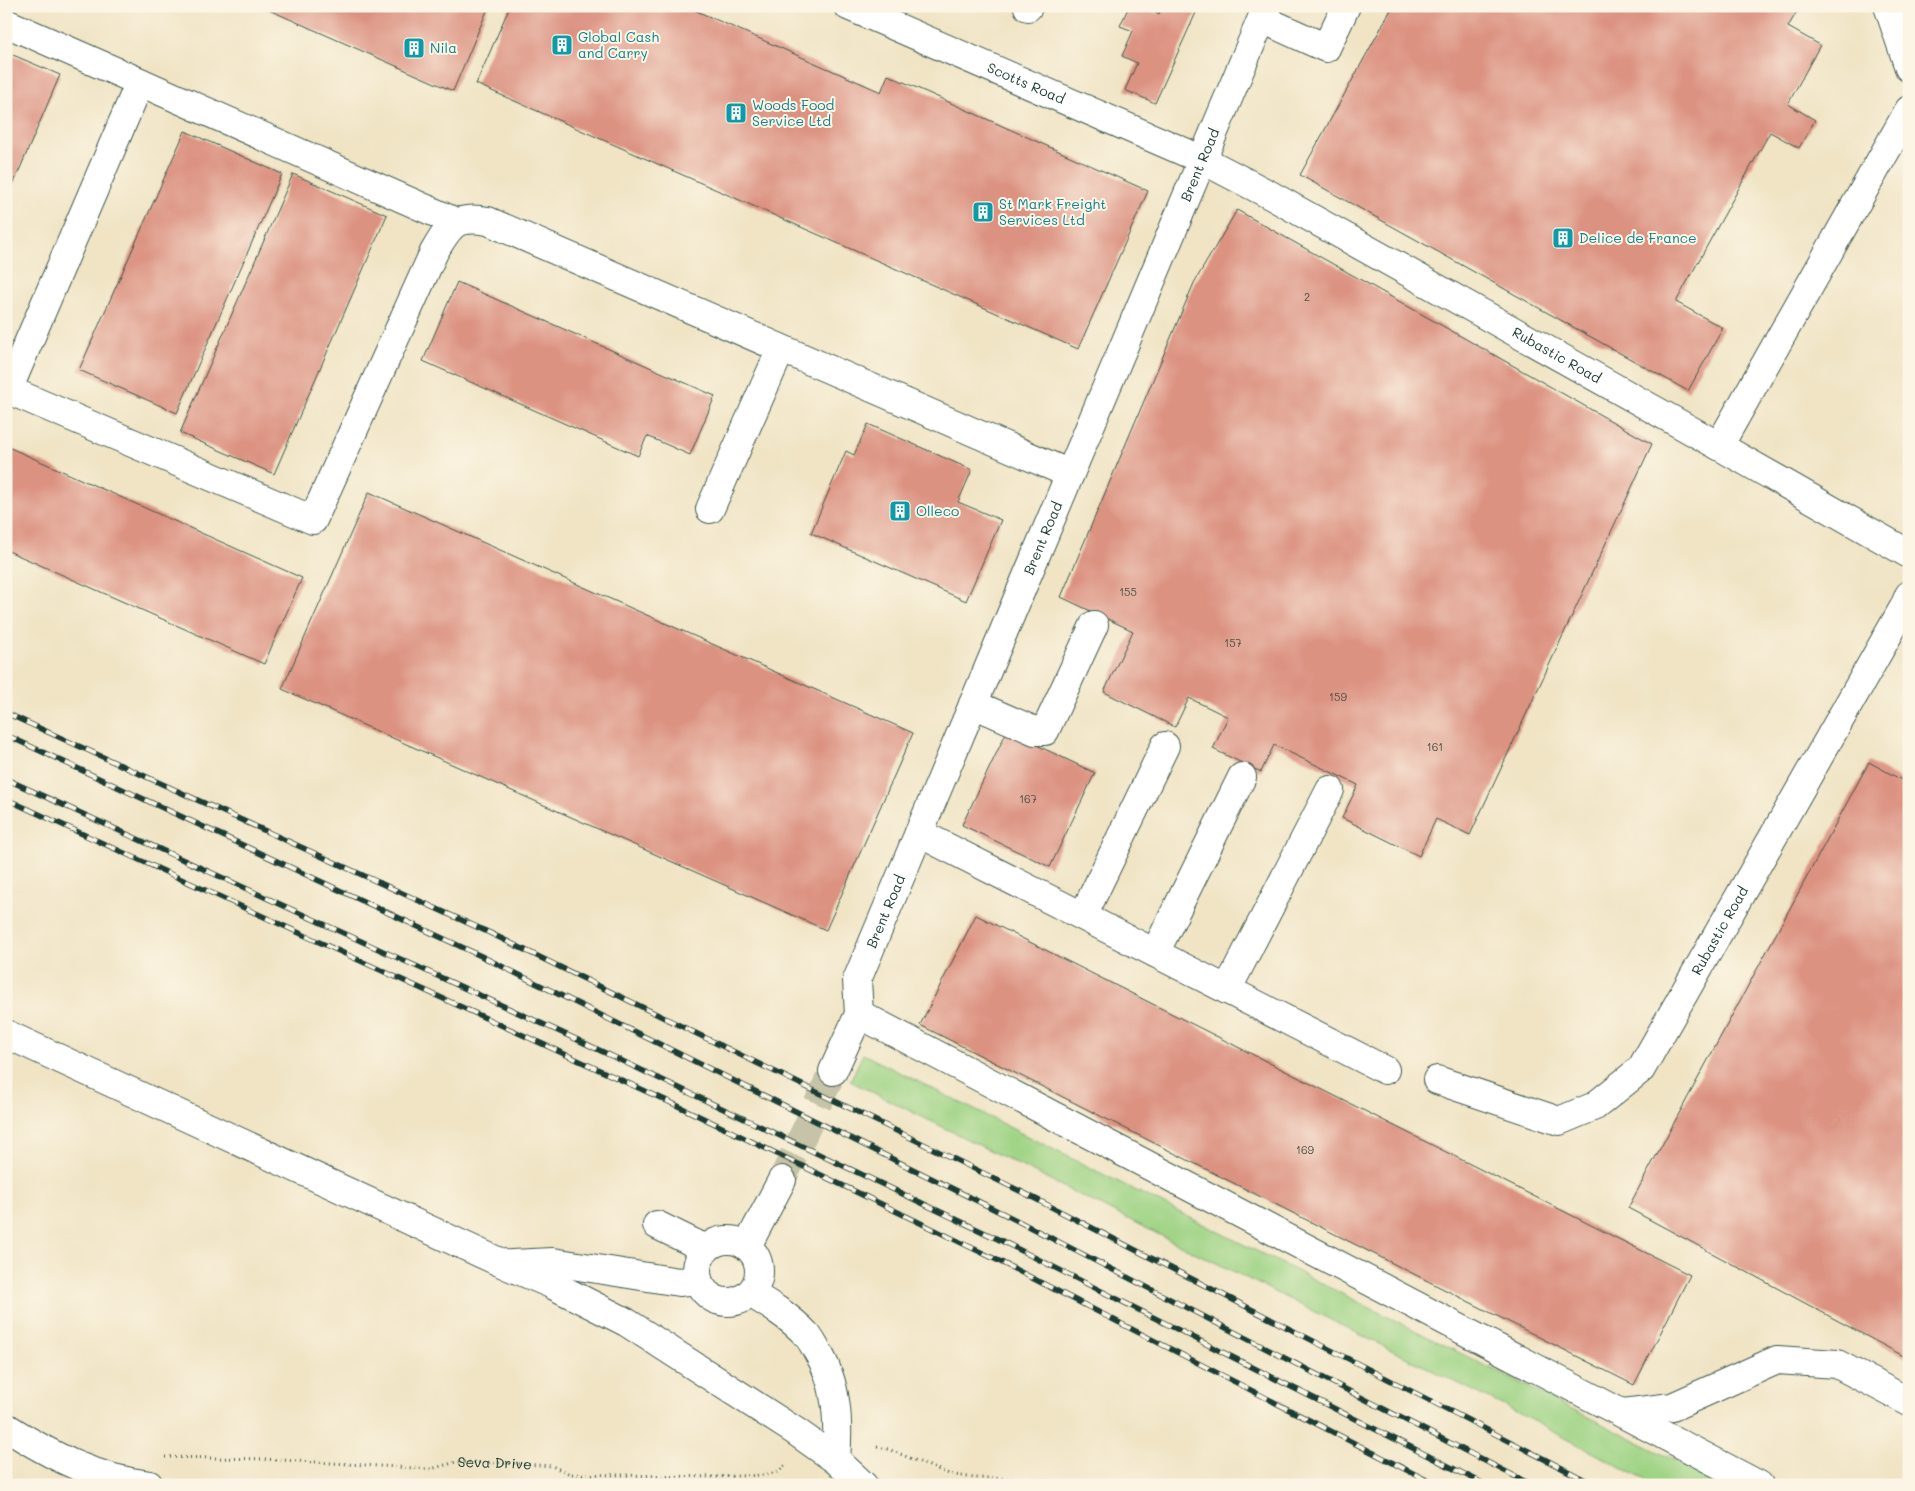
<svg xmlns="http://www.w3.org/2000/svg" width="1915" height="1491" font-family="Mali,sans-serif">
	<rect width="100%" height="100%" fill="#fcf5e5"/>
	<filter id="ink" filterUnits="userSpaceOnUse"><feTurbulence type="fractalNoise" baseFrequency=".02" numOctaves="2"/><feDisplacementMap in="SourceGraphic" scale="10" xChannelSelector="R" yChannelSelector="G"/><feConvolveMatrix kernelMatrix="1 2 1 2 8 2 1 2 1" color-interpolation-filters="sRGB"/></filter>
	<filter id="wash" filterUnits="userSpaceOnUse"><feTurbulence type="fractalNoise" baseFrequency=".0096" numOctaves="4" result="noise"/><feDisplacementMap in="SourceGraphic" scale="20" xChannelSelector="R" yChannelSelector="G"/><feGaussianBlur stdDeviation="1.12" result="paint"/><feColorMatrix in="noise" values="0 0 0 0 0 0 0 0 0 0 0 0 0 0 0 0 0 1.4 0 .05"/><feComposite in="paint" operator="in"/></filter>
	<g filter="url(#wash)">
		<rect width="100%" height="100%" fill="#f0e4c5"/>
		<path fill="#9ed384" stroke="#5e885c" d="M863,1054L1724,1485H1655L1512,1410L850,1081Z"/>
		<g id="blocks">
			<g fill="#dc9281">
				<path d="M260,6H489L453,91Z"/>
				<path d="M510,6H685L881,92L888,75L1148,191L1078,349L476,84Z"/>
				<path d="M1129,6H1142L1159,14L1162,6H1199L1155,103L1125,90L1137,63L1122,56L1133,31L1120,26Z"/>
				<path d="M1393,6H1800L1788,27L1820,45L1788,104L1815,120L1799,148L1770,132L1676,302L1723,328L1688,391L1300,175Z"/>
				<path d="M6,52L60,75L6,201Z"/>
				<path d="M185,131L282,174L177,413L79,370Z"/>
				<path d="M293,174L387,215L274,474L180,433Z"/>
				<path d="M1237,210L1652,444L1470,835L1436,819L1419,856L1342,818L1358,785L1274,745L1261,772L1213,749L1228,717L1189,698L1175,727L1104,692L1133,631L1061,597L1194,283Z"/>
				<path d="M457,282L715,396L690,455L647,436L638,456L423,361Z"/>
				<path d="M868,424L972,470L958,502L1001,520L966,601L811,533L846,451L854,455Z"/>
				<path d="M6,446L302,578L264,664L6,550Z"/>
				<path d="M369,492L913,733L826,930L282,689Z"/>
				<path d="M1007,731L1095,773L1050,867L962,825Z"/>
				<path d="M1869,762L1909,784V1359L1628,1208Z"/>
				<path d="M976,915L1690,1275L1634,1385L920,1025Z"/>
			</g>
		</g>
	</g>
	<g filter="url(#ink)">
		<use href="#blocks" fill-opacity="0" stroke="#3e564a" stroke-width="1"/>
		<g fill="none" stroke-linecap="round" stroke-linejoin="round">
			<path stroke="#c6c3a8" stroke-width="28" stroke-dasharray="28 14" stroke-linecap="butt" d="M782,1180L833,1071"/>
			<g stroke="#3e564a" stroke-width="30">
				<g id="minor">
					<path id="s2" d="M848,6L1203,160L1272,196L1719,446L1909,554"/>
					<path d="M1888,6L1909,68"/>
					<path d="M1028,7V6"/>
					<path d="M1262,19L1326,48L1346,6"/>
					<path d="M6,23L140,82L8,390"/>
					<path d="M140,82L456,222"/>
					<path d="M6,389L313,520L434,252C450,225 455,215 488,221L1070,474"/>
					<path d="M1719,446L1909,110"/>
					<path d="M710,509L781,349"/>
					<path d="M973,704L1035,731H1045L1094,625"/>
					<path d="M919,833L1385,1070"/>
					<path d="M1083,916L1165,746"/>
					<path d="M1155,953L1242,777"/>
					<path d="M1227,990L1330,790"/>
					<path d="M859,1014L1759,1485"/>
					<path d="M6,1034L506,1265L551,1284L626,1322L795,1431L836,1460L863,1485"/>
					<path id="s3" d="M833,1071L859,1014L857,980L1267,6"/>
					<path id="s4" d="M1437,1080L1559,1121L1595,1106L1641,1069L1904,607L1909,595"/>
					<path d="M657,1225L706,1249"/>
					<circle cx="728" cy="1271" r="31"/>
					<path d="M747,1246L782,1180"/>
					<path d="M512,1264L553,1262L679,1282L698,1280"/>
					<path d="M750,1293C770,1305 790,1317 806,1334C810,1338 813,1344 816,1349C838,1383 839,1422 836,1460"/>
					<path d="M1623,1413L1672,1407L1777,1360L1837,1364L1909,1402"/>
					<path d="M6,1427C53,1457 94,1478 149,1485"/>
				</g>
			</g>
			<g stroke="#3e564a" stroke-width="3" stroke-dasharray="1 4" stroke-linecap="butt">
				<path d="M877,1447L888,1449L949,1474L974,1478L1036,1479L1074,1485"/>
				<path id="s1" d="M165,1457L264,1459L431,1469L456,1462L508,1463L552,1466L570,1474L716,1477L763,1475L778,1472L787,1464"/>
				<path d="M1036,1485V1479"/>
			</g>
			<use href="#minor" stroke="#fff" stroke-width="28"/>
			<g stroke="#1f3d34" stroke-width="5.5">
				<g id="rail">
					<path d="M6,713L490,933L1024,1193L1595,1485"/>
					<path d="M6,735L481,956L1012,1218L1532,1485"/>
					<path d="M6,779L580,1041L1002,1241L1486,1485"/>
					<path d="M6,799L676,1105L995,1259L1436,1485"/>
				</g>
			</g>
			<use href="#rail" stroke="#fcf5e5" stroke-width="4" stroke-dasharray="11" stroke-linecap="butt"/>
		</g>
	</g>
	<defs>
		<g id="building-square" transform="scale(1.125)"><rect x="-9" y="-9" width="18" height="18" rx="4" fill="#0f9aa8" stroke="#fcf5e5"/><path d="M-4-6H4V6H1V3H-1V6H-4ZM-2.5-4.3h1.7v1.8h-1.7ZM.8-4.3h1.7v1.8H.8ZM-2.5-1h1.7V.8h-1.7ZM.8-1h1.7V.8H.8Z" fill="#fff"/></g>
	</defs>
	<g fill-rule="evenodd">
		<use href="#building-square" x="562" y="45"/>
		<use href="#building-square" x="414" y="48"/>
		<use href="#building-square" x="736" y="113"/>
		<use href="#building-square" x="983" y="212"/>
		<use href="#building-square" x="1563" y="238"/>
		<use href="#building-square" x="900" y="511"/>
	</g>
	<g text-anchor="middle" stroke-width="4" stroke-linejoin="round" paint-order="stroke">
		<g font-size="11" fill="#4e5247">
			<text x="1307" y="301">2</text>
			<text x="1128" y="596">155</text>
			<text x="1233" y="647">157</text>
			<text x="1338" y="701">159</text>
			<text x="1435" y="751">161</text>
			<text x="1028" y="803">167</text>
			<text x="1305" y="1154">169</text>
		</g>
		<g font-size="14" fill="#0d838f" stroke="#fcf5e5" text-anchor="start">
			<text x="578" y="42">Global Cash<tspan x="578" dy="16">and Carry</tspan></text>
			<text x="430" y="53">Nila</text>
			<text x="752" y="110">Woods Food<tspan x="752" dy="16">Service Ltd</tspan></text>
			<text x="999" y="209">St Mark Freight<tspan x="999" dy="16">Services Ltd</tspan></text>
			<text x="1579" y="243">Delice de France</text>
			<text x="916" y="516">Olleco</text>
		</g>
		<g font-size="14" fill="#1f3d34" stroke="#fcf5e5">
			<text dy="5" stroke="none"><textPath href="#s2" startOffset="194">Scotts Road</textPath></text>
			<text dy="5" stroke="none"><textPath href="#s3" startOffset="981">Brent Road</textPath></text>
			<text dy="5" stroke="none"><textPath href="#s2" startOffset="791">Rubastic Road</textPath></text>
			<text dy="5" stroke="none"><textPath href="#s3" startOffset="576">Brent Road</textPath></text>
			<text dy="5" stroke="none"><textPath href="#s3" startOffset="171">Brent Road</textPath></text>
			<text dy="5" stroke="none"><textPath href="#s4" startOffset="386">Rubastic Road</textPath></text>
			<text dy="5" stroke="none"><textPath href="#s1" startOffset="331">Seva Drive</textPath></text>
		</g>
	</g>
	<rect width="1915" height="1491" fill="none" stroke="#fcf5e5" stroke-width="25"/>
</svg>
